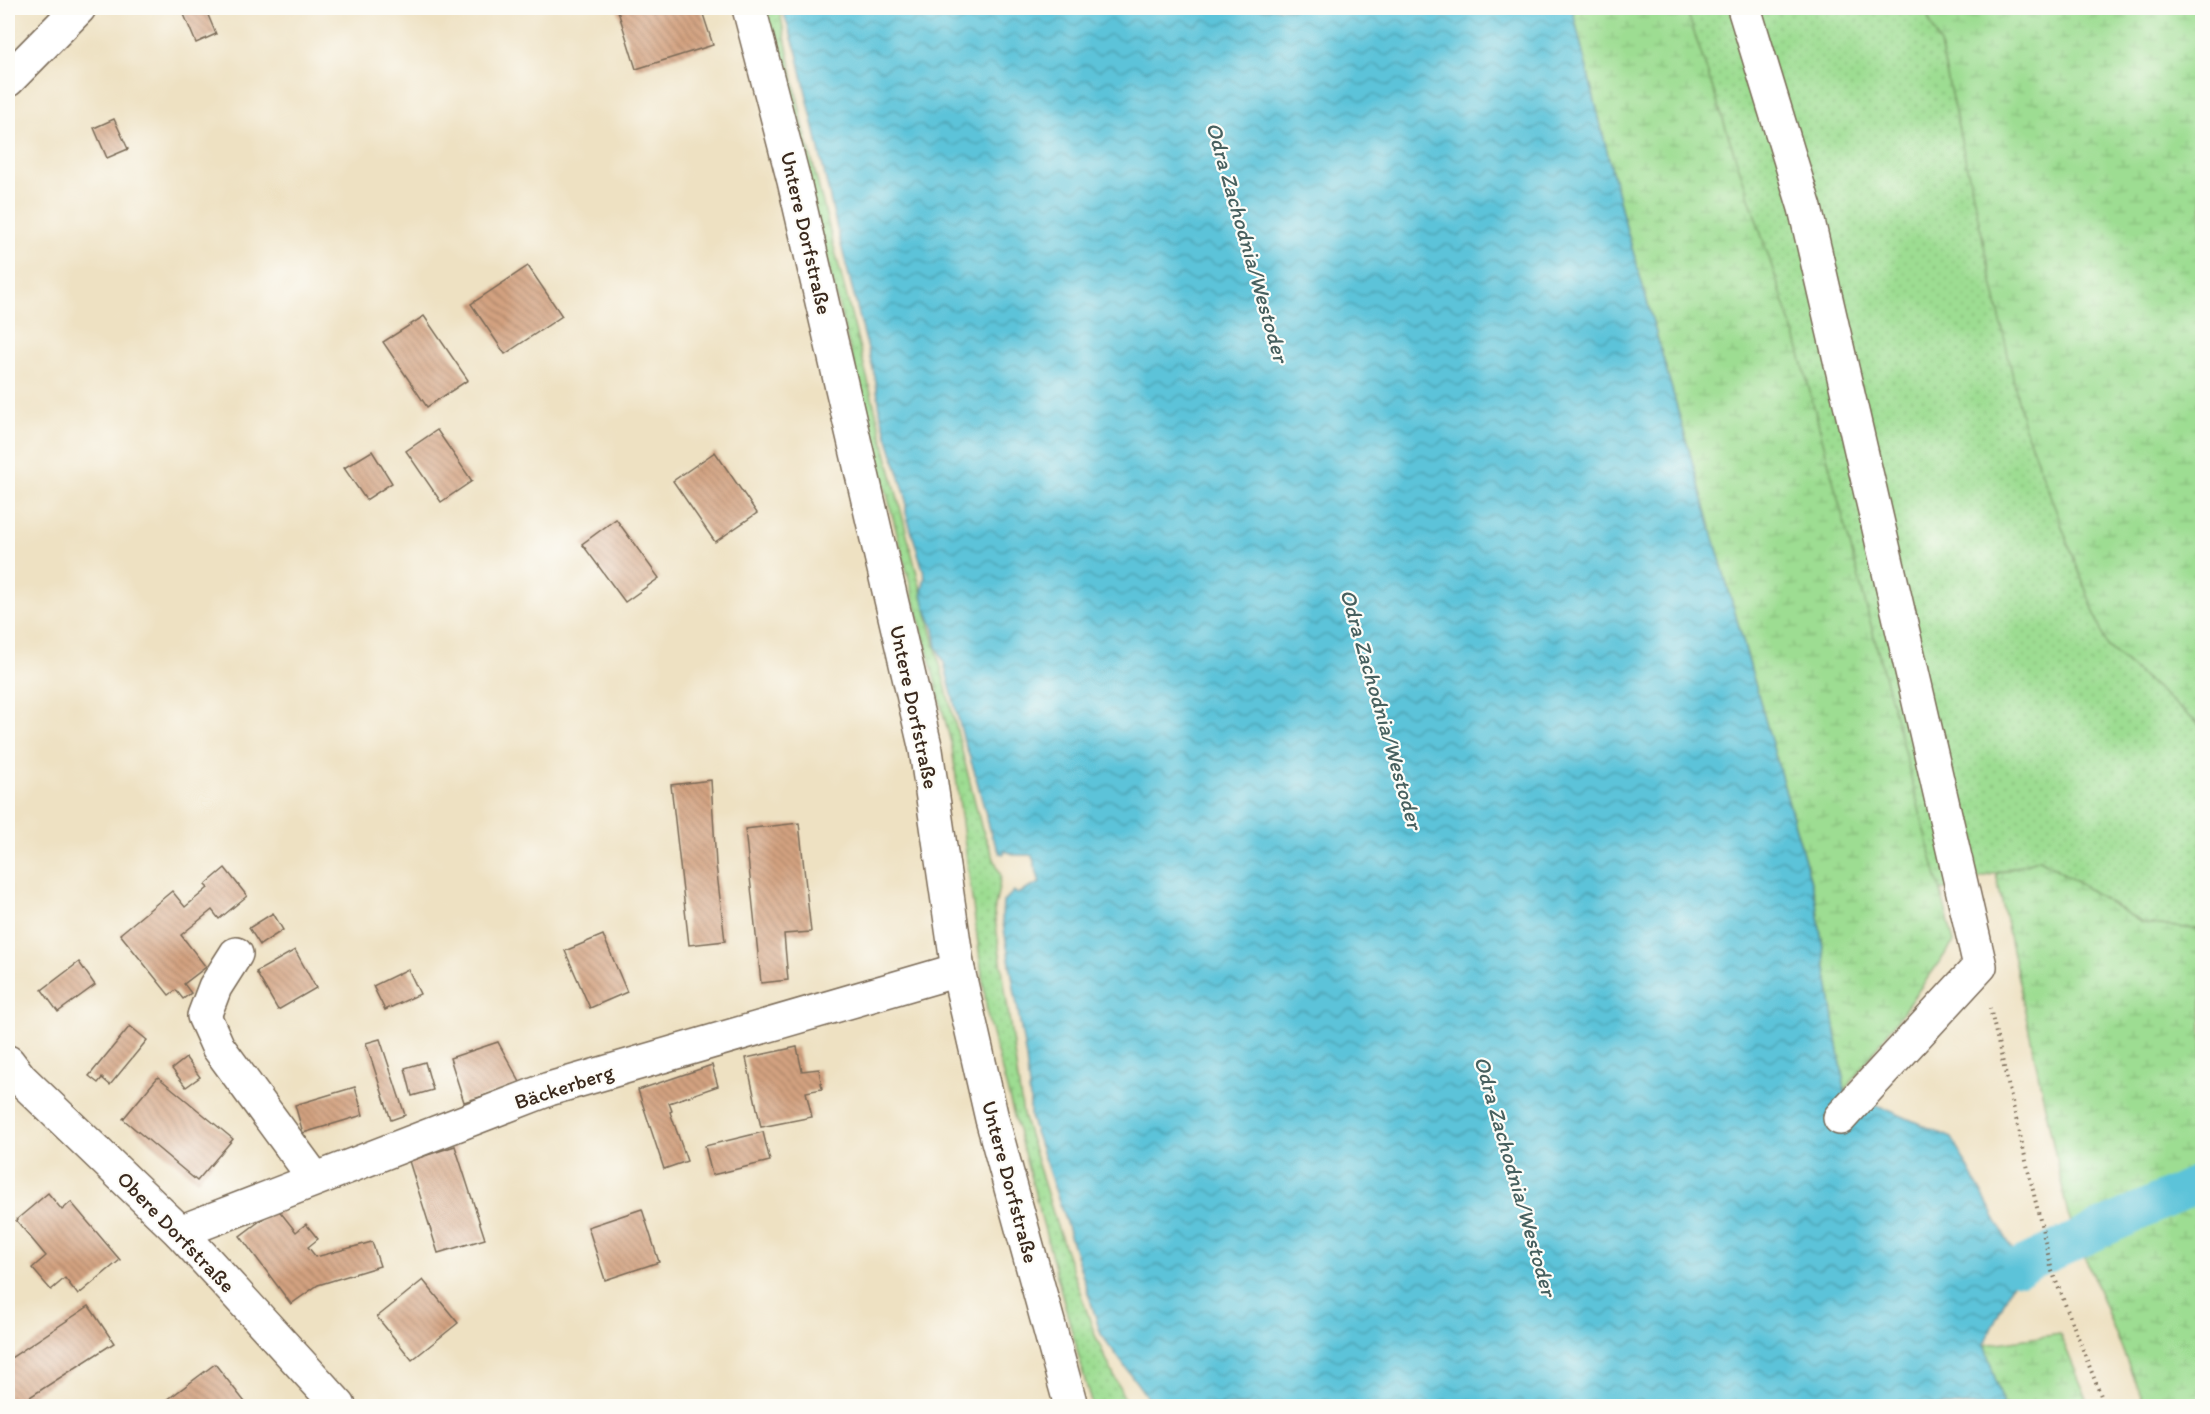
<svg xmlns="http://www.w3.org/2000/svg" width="2210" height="1414" font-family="Itim,sans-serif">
	<defs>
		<pattern id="grass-dots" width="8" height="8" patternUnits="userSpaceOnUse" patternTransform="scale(1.5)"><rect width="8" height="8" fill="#9ddd92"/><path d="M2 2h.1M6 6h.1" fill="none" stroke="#88be7d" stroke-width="1.8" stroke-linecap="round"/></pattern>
		<pattern id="wetland-marsh" width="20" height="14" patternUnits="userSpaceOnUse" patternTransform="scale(1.5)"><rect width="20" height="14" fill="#9ddd92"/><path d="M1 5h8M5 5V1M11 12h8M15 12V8" fill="none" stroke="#88be7d"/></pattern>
		<pattern id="water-waves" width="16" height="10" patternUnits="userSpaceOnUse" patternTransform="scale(1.5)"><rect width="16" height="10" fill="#5cc3d9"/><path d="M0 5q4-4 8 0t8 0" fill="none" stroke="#4d9faf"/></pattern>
		<pattern id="building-back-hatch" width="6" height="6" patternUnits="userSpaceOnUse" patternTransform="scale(1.5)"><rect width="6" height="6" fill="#d3a280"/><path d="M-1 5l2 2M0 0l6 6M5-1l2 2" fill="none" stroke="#ac8468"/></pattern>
	</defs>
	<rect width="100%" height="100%" fill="#fdfcf7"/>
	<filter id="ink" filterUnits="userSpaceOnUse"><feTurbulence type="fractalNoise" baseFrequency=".0167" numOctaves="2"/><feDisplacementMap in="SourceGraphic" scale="12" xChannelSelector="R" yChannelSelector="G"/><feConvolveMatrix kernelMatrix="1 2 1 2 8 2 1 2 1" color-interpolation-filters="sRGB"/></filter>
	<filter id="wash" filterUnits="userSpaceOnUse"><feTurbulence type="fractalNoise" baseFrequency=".008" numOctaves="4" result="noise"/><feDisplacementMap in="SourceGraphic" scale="24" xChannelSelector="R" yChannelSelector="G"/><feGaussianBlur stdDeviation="1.35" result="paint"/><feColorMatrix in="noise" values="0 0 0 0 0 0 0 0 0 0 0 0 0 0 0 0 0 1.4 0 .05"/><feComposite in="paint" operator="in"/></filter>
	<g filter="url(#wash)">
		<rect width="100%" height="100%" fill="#eee1c2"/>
		<g fill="url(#grass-dots)" stroke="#6c8458" stroke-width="1.5">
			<path d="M762,8H779L803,125L981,826L1001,876L994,912L1023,1115L1056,1223L1095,1335L1128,1406H1092L988,1019L952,747Z"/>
			<path d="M1664,8H1949L2107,646L2202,727V930L2142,923L2040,859L1895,905Z"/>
		</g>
		<g fill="url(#wetland-marsh)" stroke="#6c8458" stroke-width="1.5">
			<path d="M1572,8H1686L1797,342L1954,942L1845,1091L1815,896L1623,216Z"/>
			<path d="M1924,8H2202V727L2107,646L2023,423L1940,44Z"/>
			<path d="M2040,859L2142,923L2202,930V1406H2145L2068,1215L1996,874Z"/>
			<path d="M2060,1334L2090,1406H2004L1984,1345Z"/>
		</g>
		<path fill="url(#water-waves)" stroke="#4c767c" stroke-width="1.5" d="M782,8H1572L1623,216L1815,896L1845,1091L1952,1138L2021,1266L1984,1344L2004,1406H1151L1150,1401L1101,1334L1060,1204L1030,1117V1100L1026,1058L1002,917L1003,902L1014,891L1017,894L1040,883L1032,855H1016L1005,851L1004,854L1000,853L992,837L974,770L964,741L944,663L937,647L934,629L924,604L922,592L925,576L906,513V497L881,416L875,377L838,233L797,53Z"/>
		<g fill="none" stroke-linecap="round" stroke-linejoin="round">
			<path stroke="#5cc3d9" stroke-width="38" d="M2021,1266L2202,1182"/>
		</g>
		<g id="blocks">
			<g fill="url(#building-back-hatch)">
				<path d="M194,8H205L216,34L196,43L183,12Z"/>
				<path d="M617,8H701L713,45L636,69Z"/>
				<path d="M114,119L128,149L107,158L94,128Z"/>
				<path d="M528,266L562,316L505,354L471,304Z"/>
				<path d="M424,316L468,380L427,407L383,342Z"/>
				<path d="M437,430L472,481L441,502L406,451Z"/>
				<path d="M372,451L392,483L366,500L344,468Z"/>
				<path d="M715,452L757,513L715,542L673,481Z"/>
				<path d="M616,519L659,578L625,602L582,544Z"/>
				<path d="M711,780L716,865L725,941L689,945L671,785Z"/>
				<path d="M799,823L811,932L784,934L788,980L761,983L745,829Z"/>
				<path d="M225,868L247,896L219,919L212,910L181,935L206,967L184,984L191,993L183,999L176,990L169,995L120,934L172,891L185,907L208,888L205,885Z"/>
				<path d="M273,913L283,930L260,945L249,928Z"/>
				<path d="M603,935L627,992L590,1008L565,951Z"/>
				<path d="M295,950L316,988L278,1010L256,972Z"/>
				<path d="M79,962L95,985L58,1012L42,990Z"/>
				<path d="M408,969L420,994L385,1010L373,986Z"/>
				<path d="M130,1026L147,1040L110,1085L102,1078L98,1083L89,1076Z"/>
				<path d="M380,1039L405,1115L391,1120L366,1043Z"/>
				<path d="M498,1042L521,1084L464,1102L450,1058Z"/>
				<path d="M797,1047L802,1071L819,1069L822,1089L806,1092L812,1117L761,1127L746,1058Z"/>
				<path d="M186,1058L200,1077L186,1087L172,1069Z"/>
				<path d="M425,1062L433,1090L412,1096L405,1068Z"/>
				<path d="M712,1065L718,1086L669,1103L672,1111L670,1112L687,1161L664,1169L638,1090Z"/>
				<path d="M158,1077L233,1139L197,1181L123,1119Z"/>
				<path d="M355,1087L363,1115L303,1133L295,1105Z"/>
				<path d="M763,1132L770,1161L712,1175L705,1146Z"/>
				<path d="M455,1146L485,1239L438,1253L409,1161Z"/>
				<path d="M48,1193L62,1210L71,1202L120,1260L78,1295L65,1278L51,1290L32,1268L46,1256L16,1220Z"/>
				<path d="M277,1208L296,1232L306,1224L318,1239L308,1247L316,1257L372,1242L380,1266L318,1285L291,1304L240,1236Z"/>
				<path d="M642,1209L659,1262L605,1280L588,1227Z"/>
				<path d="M423,1280L458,1323L412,1360L377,1317Z"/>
				<path d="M89,1306L114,1343L16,1406H8V1360Z"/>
				<path d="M215,1364L248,1406H159Z"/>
			</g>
		</g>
	</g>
	<g filter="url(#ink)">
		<use href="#blocks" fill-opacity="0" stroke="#7a6a57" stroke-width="1.5"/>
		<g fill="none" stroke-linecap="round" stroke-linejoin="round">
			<g stroke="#7a6a57" stroke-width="36">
				<g id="minor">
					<path d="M749,8L794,181L926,750L958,970L992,1119L1071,1406"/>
					<path d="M1744,8L1805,208L1980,966L1840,1118"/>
					<path d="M8,80L79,8"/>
					<path d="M236,954L215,987L204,1016L218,1047L315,1179"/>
					<path d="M8,1062L21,1079L180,1232L339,1406"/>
					<path d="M180,1232L549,1089L958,970"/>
				</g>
			</g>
			<path stroke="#7a6a57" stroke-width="4" stroke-dasharray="1.5 4.5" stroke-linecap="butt" d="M1990,1008L2052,1271L2105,1406"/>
			<use href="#minor" stroke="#fff" stroke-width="33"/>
		</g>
	</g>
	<g text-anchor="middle" stroke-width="4.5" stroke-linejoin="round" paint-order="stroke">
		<g font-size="21" fill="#3b2a1e" stroke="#fdfcf7">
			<text transform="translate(806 233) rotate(77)" y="7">Untere Dorfstraße</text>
			<text transform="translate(914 707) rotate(78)" y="7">Untere Dorfstraße</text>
			<text transform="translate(564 1087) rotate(-18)" y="7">Bäckerberg</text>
			<text transform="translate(1010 1182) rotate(75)" y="7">Untere Dorfstraße</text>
			<text transform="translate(176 1232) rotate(46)" y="7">Obere Dorfstraße</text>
		</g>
		<g font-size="22" font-style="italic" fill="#47605f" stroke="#fdfcf7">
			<text transform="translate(1248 242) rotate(74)" y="8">Odra Zachodnia/Westoder</text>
			<text transform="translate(1382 709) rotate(74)" y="8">Odra Zachodnia/Westoder</text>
			<text transform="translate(1516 1176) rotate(74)" y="8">Odra Zachodnia/Westoder</text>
		</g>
	</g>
	<rect width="2210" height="1414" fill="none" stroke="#fdfcf7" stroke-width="30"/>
</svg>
